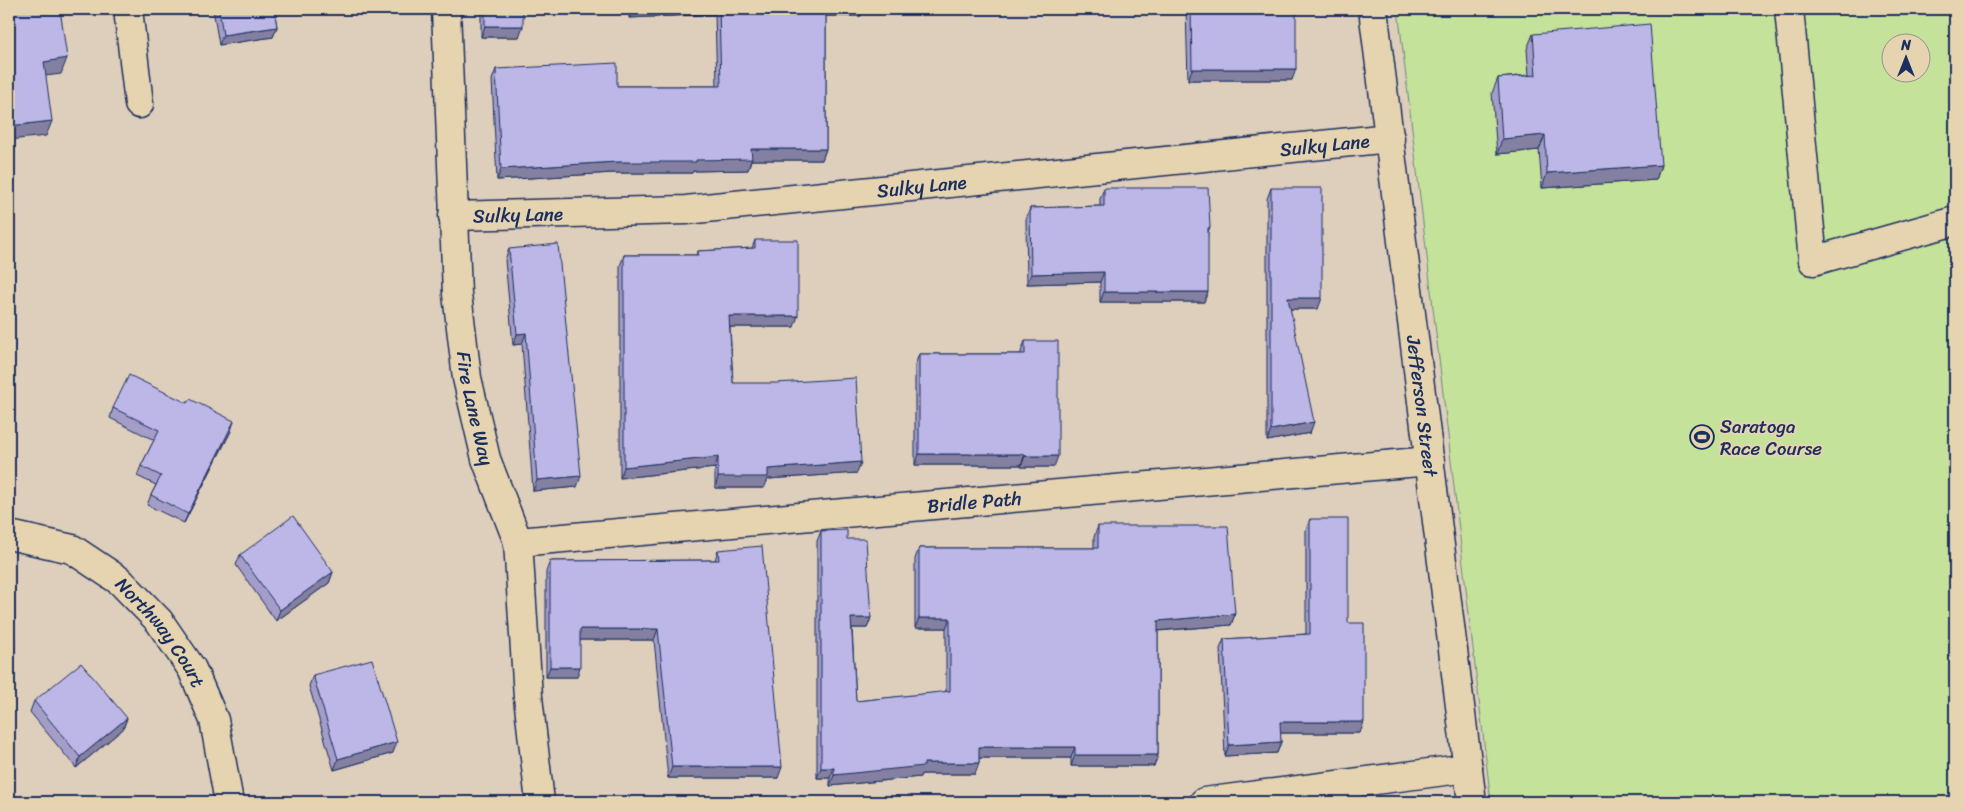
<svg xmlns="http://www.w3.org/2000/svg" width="1964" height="811" font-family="Sriracha,sans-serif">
	<rect width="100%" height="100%" fill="#decebc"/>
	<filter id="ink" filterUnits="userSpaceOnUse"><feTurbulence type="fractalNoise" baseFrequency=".02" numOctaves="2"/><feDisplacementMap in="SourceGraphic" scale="10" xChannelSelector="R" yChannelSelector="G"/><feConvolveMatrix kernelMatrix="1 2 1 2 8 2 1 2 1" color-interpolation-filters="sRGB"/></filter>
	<g filter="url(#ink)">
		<path fill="#c5e29a" stroke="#70887c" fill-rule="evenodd" d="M1398,9H1955V802H1491ZM1892,42H1922V72H1892Z"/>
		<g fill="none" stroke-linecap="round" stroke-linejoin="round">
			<g stroke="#1b2f5e" stroke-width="31">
				<g id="minor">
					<path d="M128,9L139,104"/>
					<path id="s1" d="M446,9L457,294L467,378L486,459L518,542L528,697L540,802"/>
					<path id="s2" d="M1373,9L1472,802"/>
					<path d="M1789,9L1813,261L1955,221"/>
					<path id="s3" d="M453,216L686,210L1390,138"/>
					<path id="s4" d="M9,535L72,549L120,581L159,621L192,669L214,720L229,802"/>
					<path id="s5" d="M518,542L1430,461"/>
					<path d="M1204,802L1468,768"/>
				</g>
			</g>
			<use href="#minor" stroke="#e6d4b1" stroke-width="28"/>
		</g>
		<g fill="#a39dc8" stroke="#1b2f5e">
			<path d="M213,9H274L277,27L273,37L219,45Z"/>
			<path d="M481,9H523L519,37H481Z"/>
			<path d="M629,9H864L861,16H826V149L822,160H751L748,170L693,171L692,173H613L497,180L492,80L496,69L617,86H717L715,14L629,18Z"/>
			<path d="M1186,9H1296L1292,80H1188Z"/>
			<path d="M1533,34L1661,165L1656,180L1542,188L1539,150L1497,154L1492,93L1498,78L1529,75L1527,49Z"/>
			<path d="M1104,188L1210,227L1208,232L1204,302H1100V282L1027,284L1026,219L1030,208L1100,206V199Z"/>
			<path d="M1271,188L1318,309H1290L1310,433L1267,441V199Z"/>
			<path d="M755,240L794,327H730L733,383L861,462L857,473L768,479L764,488H715V468L620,478V266L624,255H696L698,251L752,248Z"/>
			<path d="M509,249L577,487L533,491L522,344L513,345L505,260Z"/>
			<path d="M1025,341L1054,467H1021V465H915V365L919,354H1021V352Z"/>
			<path d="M113,408L231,431L184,523L147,505L151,495L156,485L137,476L141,466L154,440L110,418Z"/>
			<path d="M1310,519L1348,623L1360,733H1280L1281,742L1277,753L1225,756L1220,649L1224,639L1306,634V530Z"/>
			<path d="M1098,526L1235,614L1231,625L1158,631V755L1154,766H1071V758H979V763L975,774H921L920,777L830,786V778H817V541L821,531L847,539L871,618L867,628H852L856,701L946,692V628H915V559L919,548H1094V537Z"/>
			<path d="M718,550L778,778H668L654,640H580L577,677H546V572L550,561L715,560Z"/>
			<path d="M240,555L333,572L329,583L276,621L236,565Z"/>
			<path d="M313,675L393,753L334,770L309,686Z"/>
			<path d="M34,701L127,718L123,729L76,768L30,712Z"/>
		</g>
		<g fill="#8480a2" stroke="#1b2f5e">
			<path d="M633,9H717L715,14L629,18Z"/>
			<path d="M825,9H864L861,16H822Z"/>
			<path d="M485,26H523L519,37H481Z"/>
			<path d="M277,27L273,37L219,45L223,35Z"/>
			<path d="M67,58L61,74L38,77L44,62Z"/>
			<path d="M1192,69H1296L1292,80H1188Z"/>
			<path d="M52,121L46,136L9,140V126Z"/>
			<path d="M1545,135L1539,150L1497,154L1502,139Z"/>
			<path d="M751,149H826L822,160H751L748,170L693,171L692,173H613L497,180L501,169L617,162L696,160Z"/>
			<path d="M1661,165L1656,180L1542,188L1547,173Z"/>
			<path d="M1104,272L1100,282L1027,284L1031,274Z"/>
			<path d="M1104,292H1208L1204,302H1100Z"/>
			<path d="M1288,298H1322L1318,309H1284Z"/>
			<path d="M729,316H798L794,327H725Z"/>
			<path d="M526,333L522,344L513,345L517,334Z"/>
			<path d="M234,421L231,431L184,523L188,514Z"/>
			<path d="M1314,422L1310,433L1267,441L1271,430Z"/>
			<path d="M919,454H1025L1021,465H915Z"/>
			<path d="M1025,456H1058L1054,467H1021Z"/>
			<path d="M718,457L715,468L620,478L624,467Z"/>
			<path d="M861,462L857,473L768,479L764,488H715L718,477L768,469Z"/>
			<path d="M581,476L577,487L533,491L537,480Z"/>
			<path d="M333,572L329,583L276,621L280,610Z"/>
			<path d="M1235,614L1231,625L1154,631L1158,621Z"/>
			<path d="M851,618H871L867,628H847Z"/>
			<path d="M919,618H950L946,628H915Z"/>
			<path d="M580,629H658L654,640H577Z"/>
			<path d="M9,659H15L11,670H9Z"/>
			<path d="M550,667H580L577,677H546Z"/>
			<path d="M127,718L123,729L76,768L80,757Z"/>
			<path d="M1280,722H1364L1360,733H1276Z"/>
			<path d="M397,742L393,753L334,770L338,759Z"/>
			<path d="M1281,742L1277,753L1225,756L1229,745Z"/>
			<path d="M979,747H1075L1071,758H975Z"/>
			<path d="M1075,755H1158L1154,766H1071Z"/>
			<path d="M924,763H979L975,774H921L920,777L830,786L834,775Z"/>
			<path d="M672,767H782L778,778H668Z"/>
			<path d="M821,768H834L830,778H817Z"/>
		</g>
		<g fill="#bdb7e8" stroke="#1b2f5e">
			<path d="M9,9H60L67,58L44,62L52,121L9,126Z"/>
			<path d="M219,9H274L277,27L223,35Z"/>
			<rect x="485" y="9" width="38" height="17"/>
			<path d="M719,9H826V149H751L752,159L696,160V162H617L501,169L496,69L617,63V86H721Z"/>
			<path d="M1191,9H1296V69H1192Z"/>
			<path d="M1650,24L1661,165L1547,173L1545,135L1502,139L1498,78L1536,75L1533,34Z"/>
			<path d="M1104,188H1208L1210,227L1208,228V292H1104V272L1031,274L1030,208L1104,206Z"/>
			<path d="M1271,188H1322V298H1288L1314,422L1271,430Z"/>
			<path d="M755,240H798V316H729L733,383H776L856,378L861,462L768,469V477H718V457L624,467V255H698V251L755,248Z"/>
			<path d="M558,244L581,476L537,480L526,333L517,334L509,249Z"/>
			<path d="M1025,341H1058V456H1025V454H919V354H1025Z"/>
			<path d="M9,356H10L9,405Z"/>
			<path d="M129,375L187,403L190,399L234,421L188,514L151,495L161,476L141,466L159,430L113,408Z"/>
			<path d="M293,516L333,572L280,610L240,555Z"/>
			<path d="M1310,519H1348V623H1364V722H1280L1281,742L1229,745L1224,639L1310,634Z"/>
			<path d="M1098,526H1228L1235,614L1158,621V755H1075V747H979V763H924V766L834,775V768H821V531L847,530V539H866L871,618H851L856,701L950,691V618H919V548H1098Z"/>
			<path d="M762,546L782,767H672L658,629H580V667H550V561L719,560L718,550Z"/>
			<path d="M9,601H14L15,659H9Z"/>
			<path d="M372,659L397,742L338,759L313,675Z"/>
			<path d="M81,663L127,718L80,757L34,701Z"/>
		</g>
	</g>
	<defs>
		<g id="stadium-ring" transform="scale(1.25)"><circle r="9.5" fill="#e6d4b1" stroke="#1b2f5e" stroke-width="1.5"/><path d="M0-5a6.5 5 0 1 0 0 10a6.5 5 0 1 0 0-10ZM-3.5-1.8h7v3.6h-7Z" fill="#1b2f5e"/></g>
	</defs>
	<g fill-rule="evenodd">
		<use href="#stadium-ring" x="1702" y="437"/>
	</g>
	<g text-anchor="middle" stroke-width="4" stroke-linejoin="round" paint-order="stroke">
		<g font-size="19" fill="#1b2f5e" stroke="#e6d4b1">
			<text dy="7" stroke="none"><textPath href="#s3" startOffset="875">Sulky Lane</textPath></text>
			<text dy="7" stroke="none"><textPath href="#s3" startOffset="470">Sulky Lane</textPath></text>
			<text dy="7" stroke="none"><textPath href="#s3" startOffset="65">Sulky Lane</textPath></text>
			<text dy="7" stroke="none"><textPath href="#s2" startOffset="400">Jefferson Street</textPath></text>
			<text dy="7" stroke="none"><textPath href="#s1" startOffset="401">Fire Lane Way</textPath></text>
			<text dy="7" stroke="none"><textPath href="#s5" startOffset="458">Bridle Path</textPath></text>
			<text dy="7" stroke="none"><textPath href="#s4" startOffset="188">Northway Court</textPath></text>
		</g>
		<g font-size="19" fill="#1b2f5e" stroke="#e6d4b1" text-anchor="start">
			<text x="1720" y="433">Saratoga<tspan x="1720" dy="22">Race Course</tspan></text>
		</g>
	</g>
	<rect width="1964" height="811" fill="none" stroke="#e6d4b1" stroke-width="30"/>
	<rect x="15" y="15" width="1934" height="781" fill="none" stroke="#1b2f5e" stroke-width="2" filter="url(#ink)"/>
	<g transform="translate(1906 58)"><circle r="24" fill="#e6d4b1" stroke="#959290"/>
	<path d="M0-4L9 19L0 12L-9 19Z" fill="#1b2f5e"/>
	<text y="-8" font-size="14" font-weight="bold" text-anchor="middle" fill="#1b2f5e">N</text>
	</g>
</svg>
